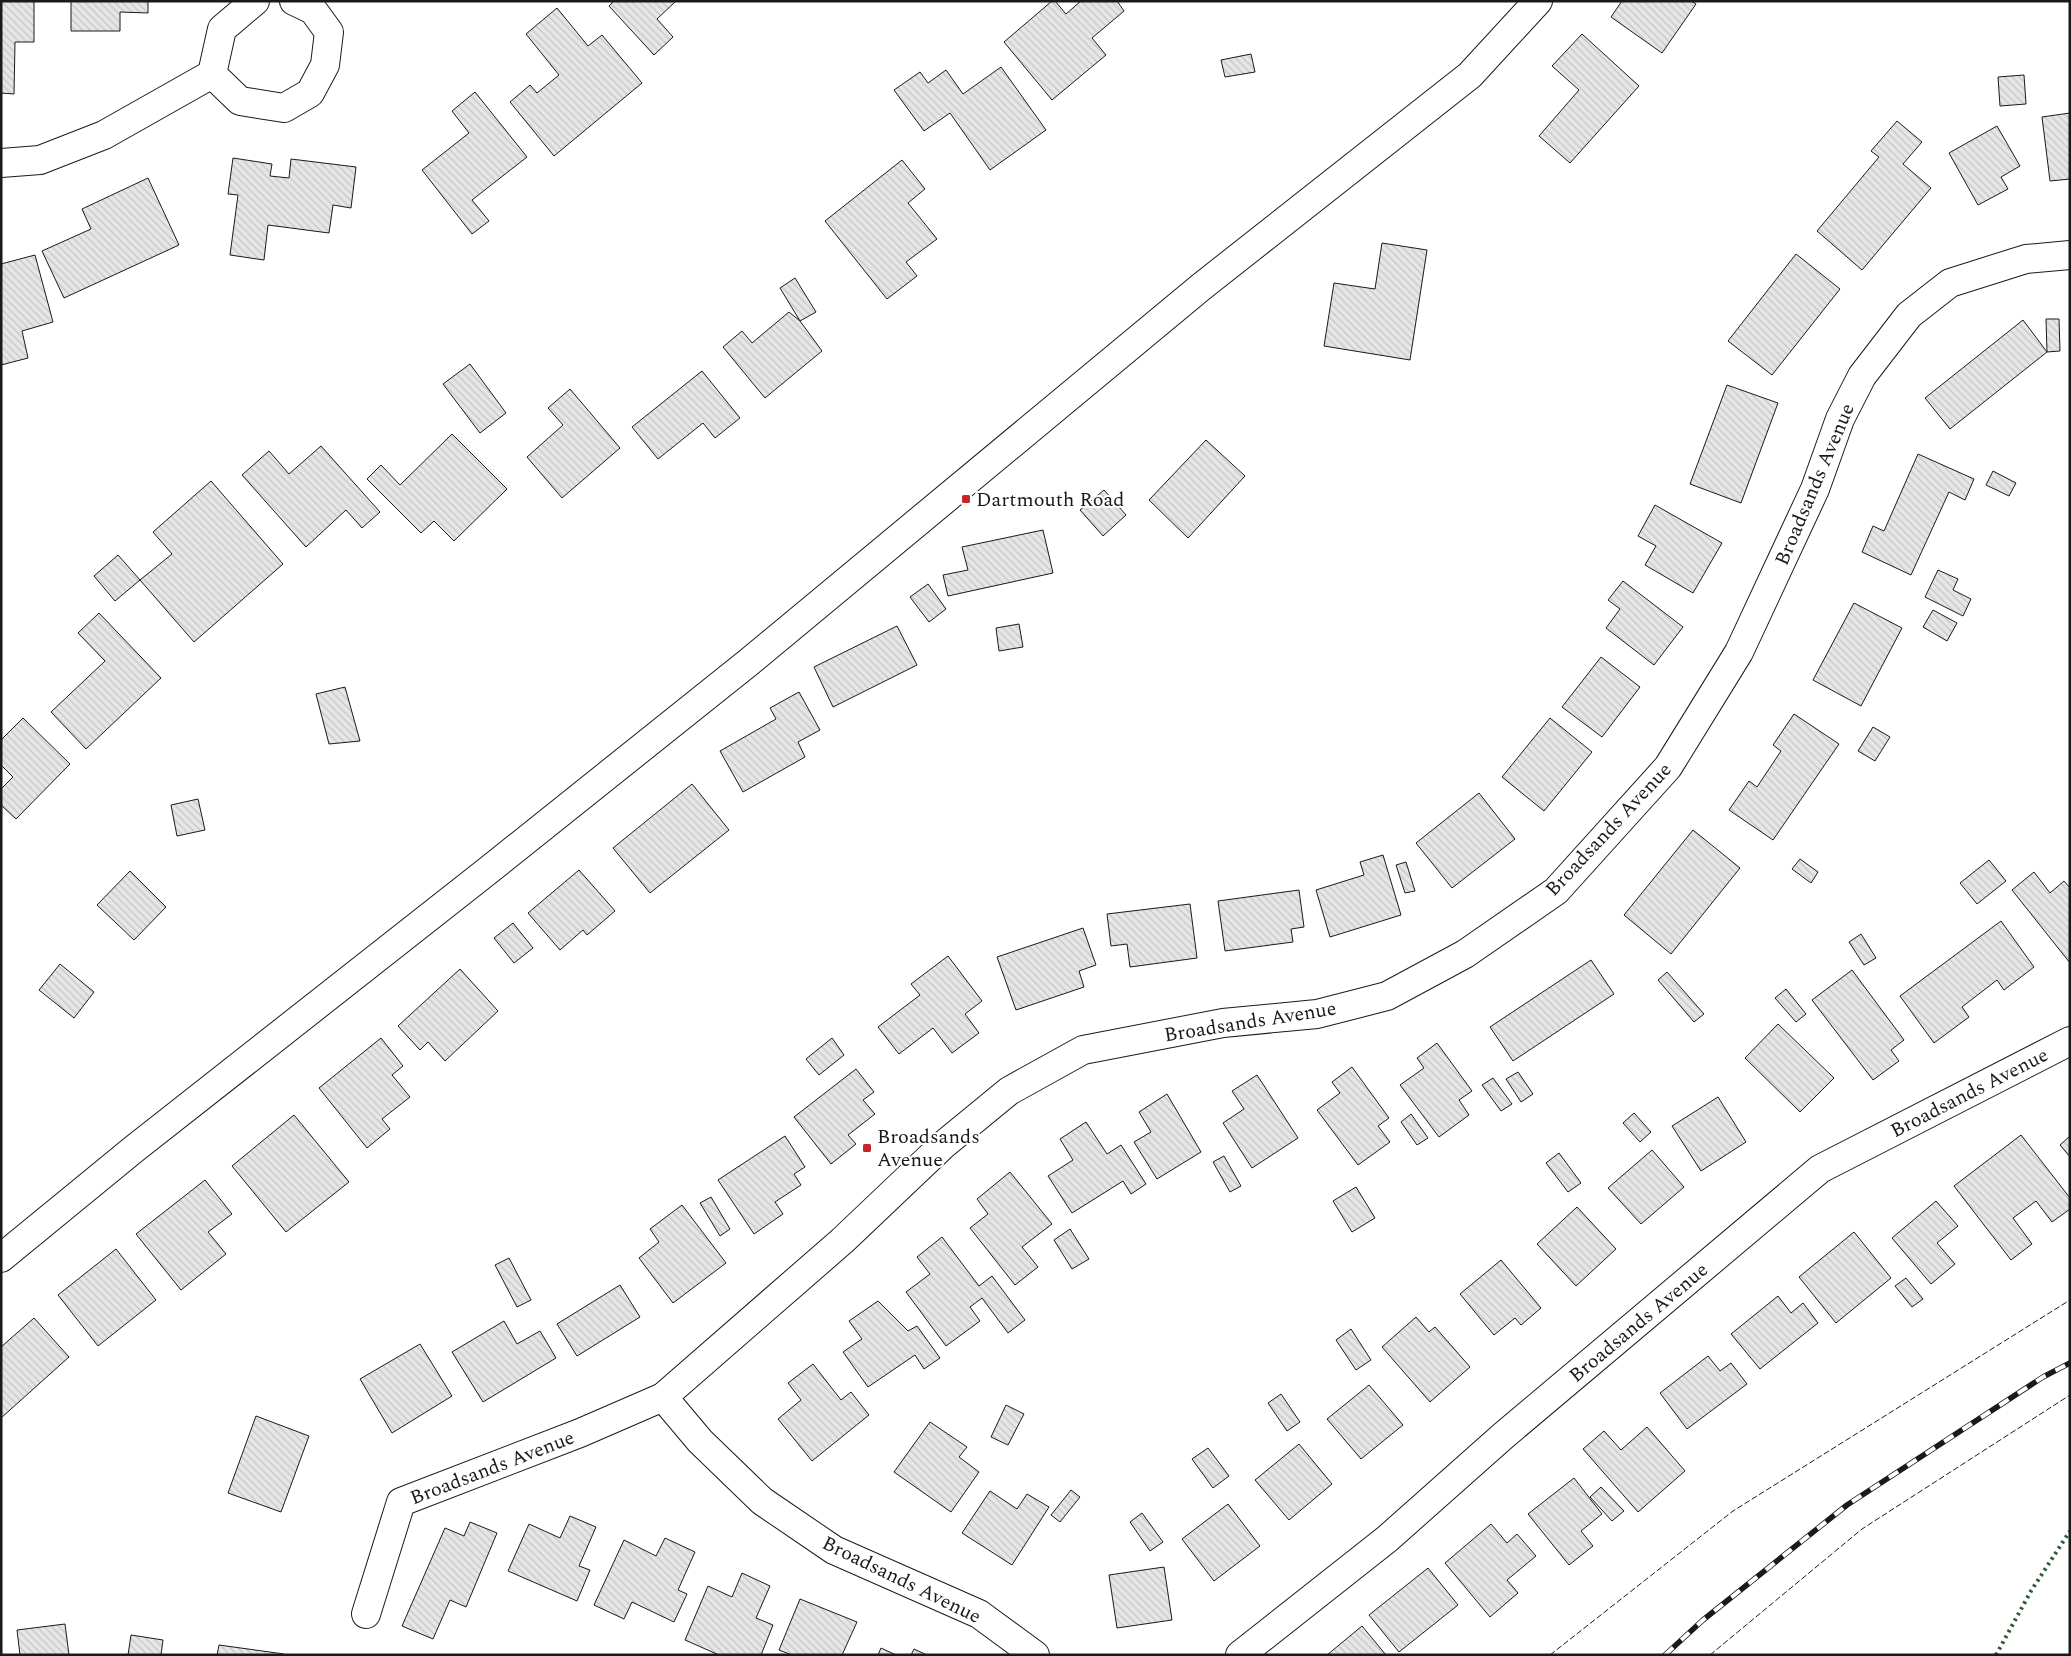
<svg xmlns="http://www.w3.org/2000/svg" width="2071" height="1656" font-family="Spectral,serif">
	<defs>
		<pattern id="building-back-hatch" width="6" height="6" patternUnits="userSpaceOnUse" patternTransform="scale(1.25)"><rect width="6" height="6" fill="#e6e6e6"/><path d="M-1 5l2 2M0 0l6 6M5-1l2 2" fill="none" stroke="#c5c5c5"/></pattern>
	</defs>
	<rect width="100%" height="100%" fill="#fff"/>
	<g fill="url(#building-back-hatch)" stroke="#1a1a1a">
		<path d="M1,1H34V42H15L14,94L1,93Z"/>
		<path d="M71,1H148V13L120,12V31H71Z"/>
		<path d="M614,1H676L657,19L673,37L654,55L609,6Z"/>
		<path d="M1052,1H1055L1066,14L1081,1H1117L1124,11L1092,38L1106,55L1052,100L1004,42Z"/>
		<path d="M1622,1H1691L1696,4L1662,53L1611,17Z"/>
		<path d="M557,8L588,46L602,35L642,83L554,156L510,102L530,85L537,93L559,75L526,34Z"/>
		<path d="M1582,34L1639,86L1570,163L1539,136L1579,90L1552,66Z"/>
		<path d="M1251,54L1255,72L1225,77L1221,60Z"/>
		<path d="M1001,67L1046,130L990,170L950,113L924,131L894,90L920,72L928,83L946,70L963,94Z"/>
		<path d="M2024,75L2026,104L2000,106L1998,77Z"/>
		<path d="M475,92L527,157L472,200L489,221L472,234L422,170L469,133L452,111Z"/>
		<path d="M2070,113V179L2050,181L2042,117Z"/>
		<path d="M1897,121L1922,142L1903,164L1931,188L1862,270L1817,231L1879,157L1871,151Z"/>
		<path d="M1997,126L2020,166L2001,177L2008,189L1978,205L1949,153Z"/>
		<path d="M233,158L272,164L270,176L289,178L291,159L356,167L351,208L333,205L329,233L268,225L264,260L230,255L238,195L228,194Z"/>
		<path d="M902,160L925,189L908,203L937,239L906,262L917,276L887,299L825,221Z"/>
		<path d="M148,178L179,245L64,298L42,251L91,229L82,209Z"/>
		<path d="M1382,243L1427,250L1410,360L1324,346L1334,283L1375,289Z"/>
		<path d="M1796,254L1840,289L1772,375L1728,341Z"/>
		<path d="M35,255L53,322L22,331L28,358L1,365V264Z"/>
		<path d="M795,278L816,312L800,321L780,288Z"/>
		<path d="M789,312L800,321L822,351L765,398L723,347L742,331L752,343Z"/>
		<path d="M2046,319H2059L2060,351L2047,352Z"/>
		<path d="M2023,320L2047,352L1950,429L1925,398Z"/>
		<path d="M470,364L506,413L480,433L443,384Z"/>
		<path d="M702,371L740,418L715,438L703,423L658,459L632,427Z"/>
		<path d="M1727,385L1778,403L1741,503L1690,484Z"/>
		<path d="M570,389L620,448L562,498L527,457L563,425L548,408Z"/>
		<path d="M452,434L507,489L454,541L434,521L421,533L367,479L381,465L400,485Z"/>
		<path d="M1206,440L1245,476L1188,538L1149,500Z"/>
		<path d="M321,446L380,512L362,528L346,510L306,547L242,475L269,451L289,474Z"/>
		<path d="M1918,454L1974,479L1965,500L1949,492L1911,575L1862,552L1873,526L1884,531Z"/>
		<path d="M1993,471L2016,483L2009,496L1986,485Z"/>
		<path d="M211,481L283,564L194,642L140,580L172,554L153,532Z"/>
		<path d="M1104,490L1126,515L1103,536L1080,510Z"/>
		<path d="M1655,505L1722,543L1693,593L1645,565L1656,546L1638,536Z"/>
		<path d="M1043,530L1053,573L948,596L943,575L968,570L962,547Z"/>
		<path d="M118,555L140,580L115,601L94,576Z"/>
		<path d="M1938,570L1958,579L1953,590L1971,599L1963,616L1925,597Z"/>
		<path d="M1623,581L1683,627L1654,665L1606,628L1620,609L1608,600Z"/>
		<path d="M928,584L946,609L929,622L910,597Z"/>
		<path d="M1854,603L1902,628L1861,706L1813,680Z"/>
		<path d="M1933,610L1957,623L1947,641L1923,627Z"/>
		<path d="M99,613L161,678L86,749L51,712L105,661L78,633Z"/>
		<path d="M1019,624L1023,647L999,651L996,628Z"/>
		<path d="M897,626L917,665L833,707L814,667Z"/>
		<path d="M1601,657L1640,687L1602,737L1562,707Z"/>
		<path d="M345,687L360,741L329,744L316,694Z"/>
		<path d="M799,692L820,730L798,742L805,757L743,792L720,751L776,719L770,708Z"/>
		<path d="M1794,714L1839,744L1773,840L1729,810L1749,781L1757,787L1781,751L1773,745Z"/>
		<path d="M23,718L70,764L16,819L1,805V789L13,777L1,765V740Z"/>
		<path d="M1550,718L1592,752L1544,811L1502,777Z"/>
		<path d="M1873,727L1890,737L1875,761L1858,751Z"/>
		<path d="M692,784L729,830L650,893L613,848Z"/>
		<path d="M1479,793L1515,839L1452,888L1416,843Z"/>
		<path d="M198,799L205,830L177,836L171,805Z"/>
		<path d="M1693,830L1740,868L1671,954L1624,915Z"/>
		<path d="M1383,855L1401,915L1330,937L1316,890L1364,875L1360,862Z"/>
		<path d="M1800,859L1818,872L1811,883L1792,869Z"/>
		<path d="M1989,860L2006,881L1977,904L1960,883Z"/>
		<path d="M1406,862L1415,891L1405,893L1396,865Z"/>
		<path d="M579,870L615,911L587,935L583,930L560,950L528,913Z"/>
		<path d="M130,871L166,907L134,940L97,905Z"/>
		<path d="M2034,872L2050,893L2064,881L2070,888V963L2012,890Z"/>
		<path d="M1299,890L1304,927L1291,929L1293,942L1225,951L1218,901Z"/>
		<path d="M1190,904L1197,958L1130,967L1127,944L1111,946L1107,914Z"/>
		<path d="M2001,921L2034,967L2004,990L1997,980L1962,1007L1969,1017L1934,1043L1900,996Z"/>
		<path d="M513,923L533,948L514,963L494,938Z"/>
		<path d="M1083,928L1096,965L1079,971L1084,987L1016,1010L997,957Z"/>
		<path d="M1861,934L1876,958L1864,965L1849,942Z"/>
		<path d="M948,956L982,1001L965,1014L979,1033L952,1053L933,1028L899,1054L878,1027L920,995L911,984Z"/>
		<path d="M1591,960L1614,994L1513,1061L1490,1027Z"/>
		<path d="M60,964L94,992L74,1018L39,990Z"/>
		<path d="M460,969L498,1011L445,1061L428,1042L420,1050L398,1026Z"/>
		<path d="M1852,970L1904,1040L1891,1050L1899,1061L1873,1080L1812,1000Z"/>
		<path d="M1667,972L1704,1014L1694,1022L1658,980Z"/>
		<path d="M1786,989L1806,1014L1796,1022L1775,998Z"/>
		<path d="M1778,1024L1834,1078L1800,1112L1745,1058Z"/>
		<path d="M381,1038L403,1066L392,1075L410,1097L382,1119L390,1129L367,1148L319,1088Z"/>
		<path d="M832,1038L844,1055L819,1075L806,1059Z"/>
		<path d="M1437,1043L1472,1091L1459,1100L1469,1115L1439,1137L1400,1085L1424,1068L1417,1058Z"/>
		<path d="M1352,1067L1389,1118L1378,1126L1390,1142L1358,1165L1317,1110L1340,1093L1332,1082Z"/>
		<path d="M856,1069L874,1092L863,1100L875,1114L848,1135L856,1144L831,1164L794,1117Z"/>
		<path d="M1518,1072L1533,1094L1521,1102L1506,1079Z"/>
		<path d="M1257,1075L1298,1138L1252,1168L1223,1123L1244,1109L1232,1091Z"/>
		<path d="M1493,1078L1512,1104L1501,1111L1482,1085Z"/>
		<path d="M1167,1094L1201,1152L1157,1179L1134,1142L1151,1132L1139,1112Z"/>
		<path d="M1718,1097L1746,1142L1701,1171L1672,1126Z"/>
		<path d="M1634,1113L1651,1132L1640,1142L1623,1123Z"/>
		<path d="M1411,1114L1428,1138L1417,1145L1401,1122Z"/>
		<path d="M294,1115L349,1182L286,1232L232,1166Z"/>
		<path d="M1086,1122L1107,1154L1121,1145L1146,1184L1131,1194L1123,1181L1072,1213L1048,1176L1073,1160L1060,1139Z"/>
		<path d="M2021,1135L2070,1198V1209L2052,1222L2036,1201L2013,1218L2032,1244L2011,1260L1954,1186Z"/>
		<path d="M785,1136L805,1167L794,1174L801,1185L775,1202L783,1214L754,1234L718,1180Z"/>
		<path d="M2070,1136V1157L2060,1145Z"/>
		<path d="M1652,1150L1684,1187L1641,1224L1608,1188Z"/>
		<path d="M1559,1153L1581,1183L1568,1192L1546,1163Z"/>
		<path d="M1224,1156L1241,1186L1230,1192L1213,1162Z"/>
		<path d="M1010,1172L1052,1224L1022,1247L1038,1267L1015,1285L970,1228L988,1214L977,1199Z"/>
		<path d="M205,1180L232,1214L208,1232L226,1254L181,1290L136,1234Z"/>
		<path d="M1356,1187L1375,1218L1352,1232L1333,1201Z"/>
		<path d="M711,1197L730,1229L720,1236L700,1203Z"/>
		<path d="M1936,1201L1958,1226L1937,1243L1955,1264L1931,1284L1892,1238Z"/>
		<path d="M682,1205L726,1263L673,1303L639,1258L659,1242L650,1229Z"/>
		<path d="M1577,1207L1616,1249L1576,1286L1537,1244Z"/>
		<path d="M1070,1229L1089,1259L1072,1269L1054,1240Z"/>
		<path d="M1854,1232L1891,1278L1836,1323L1799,1277Z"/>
		<path d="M942,1237L979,1286L992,1276L1025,1320L1008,1333L982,1298L970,1307L980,1321L946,1346L906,1292L930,1274L917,1257Z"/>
		<path d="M116,1249L156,1300L98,1346L58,1295Z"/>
		<path d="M509,1258L531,1300L517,1307L495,1265Z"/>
		<path d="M1501,1260L1541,1308L1521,1325L1515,1318L1494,1335L1460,1294Z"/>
		<path d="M1906,1278L1923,1299L1912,1307L1895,1286Z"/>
		<path d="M620,1285L640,1317L577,1356L557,1324Z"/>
		<path d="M1778,1296L1791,1313L1803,1303L1818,1323L1760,1369L1731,1334Z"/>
		<path d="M878,1301L908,1331L917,1326L940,1358L924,1369L915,1355L868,1387L843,1352L862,1339L849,1321Z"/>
		<path d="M1416,1317L1429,1332L1435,1327L1470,1367L1430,1402L1382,1347Z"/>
		<path d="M34,1318L69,1357L1,1418V1347Z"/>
		<path d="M504,1321L517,1344L540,1331L556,1358L483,1402L452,1352Z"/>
		<path d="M1351,1329L1371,1360L1356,1370L1336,1340Z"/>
		<path d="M420,1344L452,1396L392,1433L360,1379Z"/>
		<path d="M1708,1356L1720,1371L1731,1363L1747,1384L1687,1429L1660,1393Z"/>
		<path d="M813,1364L841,1400L851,1392L869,1415L812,1461L778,1419L801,1400L788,1383Z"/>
		<path d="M1369,1385L1403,1425L1361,1459L1327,1419Z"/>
		<path d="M1281,1394L1300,1422L1287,1431L1268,1403Z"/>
		<path d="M1006,1405L1024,1414L1008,1445L991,1437Z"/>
		<path d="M256,1416L309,1436L281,1512L228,1493Z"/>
		<path d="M930,1422L967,1447L959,1457L979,1472L951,1512L894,1472Z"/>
		<path d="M1647,1427L1685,1471L1638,1512L1583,1449L1604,1431L1621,1450Z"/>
		<path d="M1299,1444L1332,1484L1289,1520L1255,1480Z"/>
		<path d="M1208,1448L1229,1476L1213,1488L1192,1459Z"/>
		<path d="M1574,1478L1602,1514L1581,1531L1593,1546L1569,1565L1528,1514Z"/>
		<path d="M1601,1487L1624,1511L1612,1521L1590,1497Z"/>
		<path d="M1071,1490L1080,1497L1060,1522L1051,1515Z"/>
		<path d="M990,1491L1017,1509L1027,1494L1049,1507L1012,1565L962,1533Z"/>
		<path d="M1228,1504L1260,1546L1214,1581L1182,1539Z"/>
		<path d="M1142,1513L1163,1542L1150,1551L1130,1522Z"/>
		<path d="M570,1516L596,1527L579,1566L590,1570L577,1601L508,1571L529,1524L560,1538Z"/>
		<path d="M470,1522L497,1533L466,1607L450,1600L433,1639L402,1626L445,1528L464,1536Z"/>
		<path d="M1491,1524L1507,1543L1517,1534L1536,1556L1507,1580L1518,1593L1490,1617L1445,1563Z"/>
		<path d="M665,1538L695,1552L678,1590L687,1594L674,1622L632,1602L624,1619L594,1605L624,1540L656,1556Z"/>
		<path d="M1164,1567L1172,1620L1117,1628L1109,1575Z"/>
		<path d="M1428,1568L1458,1605L1399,1652L1369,1615Z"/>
		<path d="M742,1573L770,1586L756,1618L773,1625L761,1655H719L685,1640L708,1586L732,1597Z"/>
		<path d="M800,1599L857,1622L842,1655H792L779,1650Z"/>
		<path d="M65,1624L69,1655H20L17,1630Z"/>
		<path d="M1362,1626L1386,1655H1327Z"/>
		<path d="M131,1635L163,1640L161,1655H128Z"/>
		<path d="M219,1645L284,1654V1655H217Z"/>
		<path d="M881,1648L896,1655H878Z"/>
		<path d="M914,1649L927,1655H911Z"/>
	</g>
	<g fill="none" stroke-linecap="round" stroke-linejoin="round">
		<g stroke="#1a1a1a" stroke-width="30">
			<g id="street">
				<path d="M212,74L240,101L284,108L310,93L325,65L329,32L313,10L294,1"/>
				<path d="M1,163L40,160L104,135L212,74L222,29L255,1"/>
				<path d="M663,1397L700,1441L762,1501L834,1550L979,1614L1035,1655"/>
				<path d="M366,1614L401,1502L580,1433L663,1397L842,1241L942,1146L1009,1091L1083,1050L1223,1023L1317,1014L1387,996L1465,954L1556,891L1668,767L1739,652L1815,489L1840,419L1862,376L1909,315L1950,283L2026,259L2070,255"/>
				<path d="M1240,1655L1387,1539L1503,1436L1820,1169L2070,1041"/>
			</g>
		</g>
		<g stroke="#1a1a1a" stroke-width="30">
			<path id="primary" d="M1,1258L134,1149L490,869L749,662L1201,287L1470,75L1538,1"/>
		</g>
		<use href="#street" stroke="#fff" stroke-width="28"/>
		<use href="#primary" stroke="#fff" stroke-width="28"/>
		<g stroke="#1a1a1a" stroke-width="5.5">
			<path id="rail" d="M1665,1655L1703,1620L1847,1505L2043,1377L2070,1363"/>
		</g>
		<use href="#rail" stroke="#fff" stroke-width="4" stroke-dasharray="11" stroke-linecap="butt"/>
		<path stroke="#2b5a34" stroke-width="4" stroke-dasharray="2.5 4" stroke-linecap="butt" d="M1996,1655L2031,1591L2070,1531"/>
		<g stroke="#1a1a1a" stroke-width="1" stroke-dasharray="6 2.5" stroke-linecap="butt">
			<path d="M1550,1655L1733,1511L2070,1300"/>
			<path d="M1710,1655L1862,1529L2070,1395"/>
		</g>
	</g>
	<g fill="#c62828" stroke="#fff" stroke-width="2">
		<rect x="961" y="494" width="10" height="10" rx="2.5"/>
		<rect x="862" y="1143" width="10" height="10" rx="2.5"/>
	</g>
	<g text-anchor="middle" stroke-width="4" stroke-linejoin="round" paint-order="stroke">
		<g font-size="20" fill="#1a1a1a" stroke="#fff">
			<text transform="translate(1814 484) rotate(-67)" y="7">Broadsands Avenue</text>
			<text transform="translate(1608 829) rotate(-47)" y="7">Broadsands Avenue</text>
			<text transform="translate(1250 1021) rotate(-9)" y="7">Broadsands Avenue</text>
			<text transform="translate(1969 1092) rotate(-27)" y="7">Broadsands Avenue</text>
			<text transform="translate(1638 1322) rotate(-40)" y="7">Broadsands Avenue</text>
			<text transform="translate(492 1467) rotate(-21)" y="7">Broadsands Avenue</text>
			<text transform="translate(902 1579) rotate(26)" y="7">Broadsands Avenue</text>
		</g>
		<g font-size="20" fill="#1a1a1a" stroke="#fff" text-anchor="start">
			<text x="976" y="506">Dartmouth Road</text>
			<text x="877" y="1143">Broadsands<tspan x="877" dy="23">Avenue</tspan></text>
		</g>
	</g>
	<rect width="2071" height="1656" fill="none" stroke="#1a1a1a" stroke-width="5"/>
</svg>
